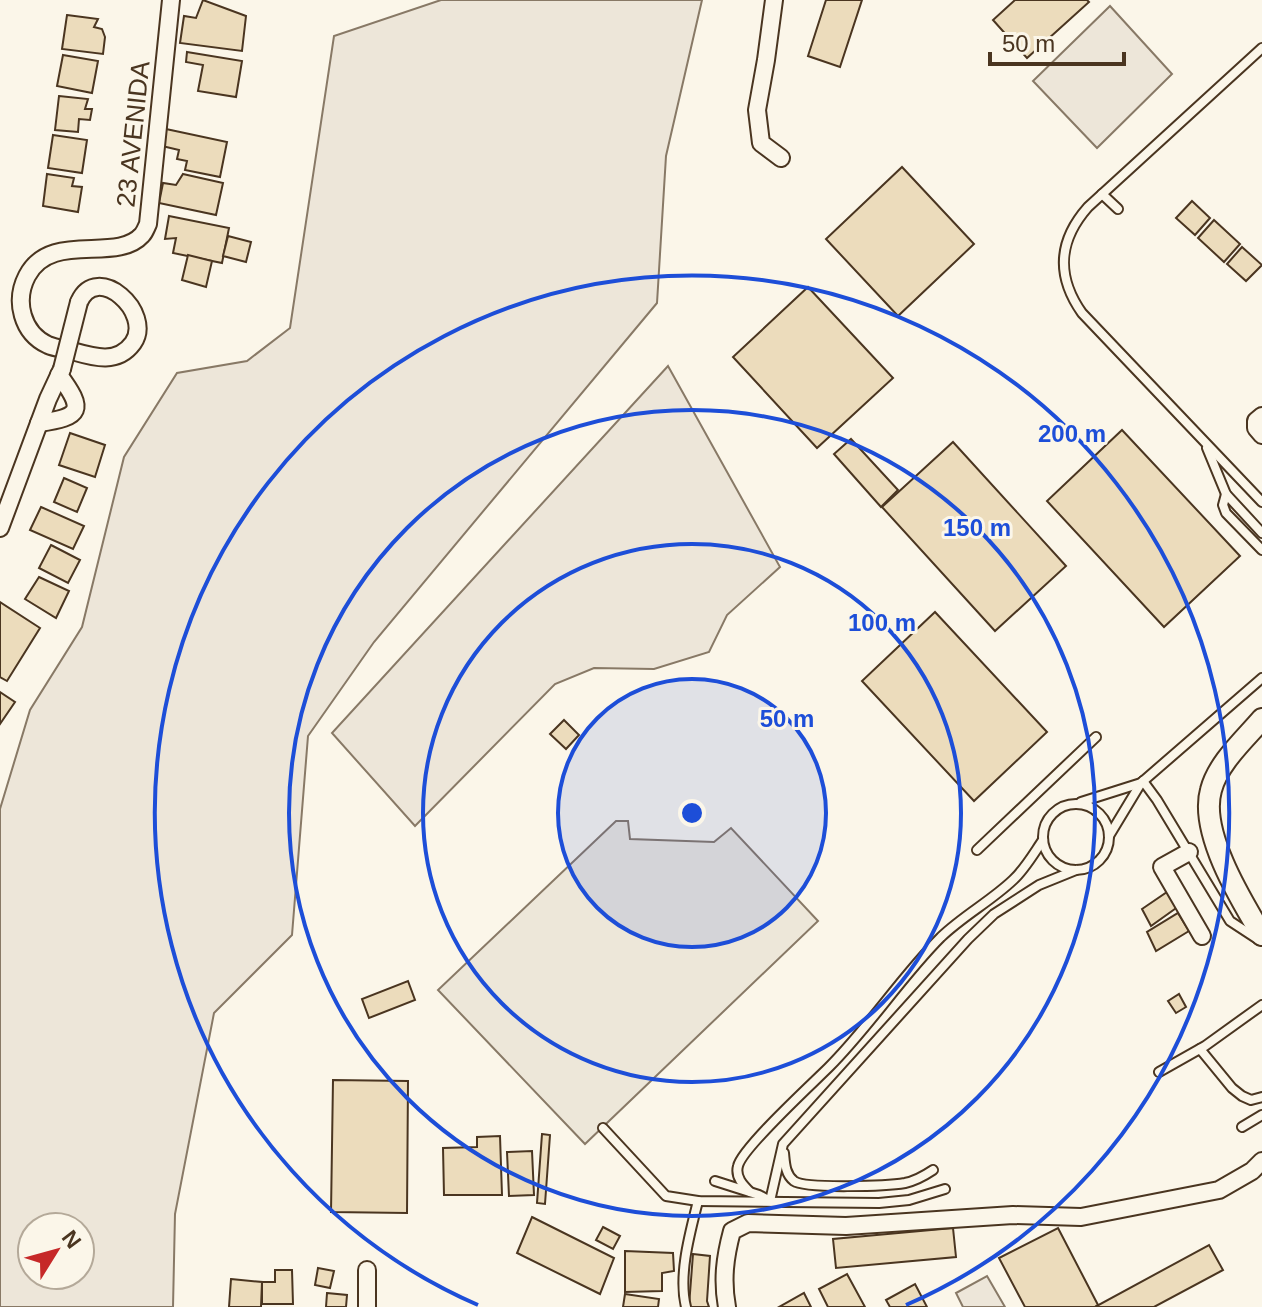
<svg xmlns="http://www.w3.org/2000/svg" width="1262" height="1307" viewBox="0 0 1262 1307" font-family="Arial,sans-serif">
  <style>
    .green { fill: #ede6d9; stroke: #887966; stroke-width: 2; fill-rule: evenodd }
    .parking { fill: #ede7d9; stroke: #887966; stroke-width: 2 }
    .building { fill: #ecdcbc; stroke: #4a3520; stroke-width: 2 }
    .lines { fill: none; stroke-linecap: round; stroke-linejoin: round }
    .service-casing { stroke: #4a3520; stroke-width: 12 }
    .minor-casing { stroke: #4a3520; stroke-width: 20 }
    .tertiary-casing { stroke: #4a3520; stroke-width: 24 }
    .service { stroke: #fbf6e9; stroke-width: 8 }
    .minor { stroke: #fbf6e9; stroke-width: 16 }
    .tertiary { stroke: #fbf6e9; stroke-width: 20 }
    .minor-bridge-casing { stroke: #4a3520; stroke-width: 20; stroke-linecap: butt }
    .minor-bridge { stroke: #fbf6e9; stroke-width: 16 }
    .ring { fill: none; stroke: #1d4ed8; stroke-width: 4 }
    .labels { text-anchor: middle; stroke-width: 6; stroke-linejoin: round; paint-order: stroke }
    .street-label { font-size: 26px; fill: #4a3520; stroke: #fbf6e9 }
    .centre { fill: #1d4ed8; stroke: #fbf6e9; stroke-width: 4 }
    .ring-label { font-size: 24px; text-anchor: middle; font-weight: bold; fill: #1d4ed8; stroke: #fbf6e9; stroke-width: 6; stroke-linejoin: round; paint-order: stroke }
  </style>
  <rect width="100%" height="100%" fill="#fbf6e9"/>
  <g class="green">
    <path d="M441 0H702L666 156 657 303 374 642 308 736 292 935 214 1013 175 1214 173 1307H0V809L30 710 82 627 124 457 177 373 247 361 290 328 334 36ZM32 1227H80V1275H32Z"/>
    <path d="M1110 6 1172 74 1097 148 1033 81Z"/>
    <path d="M668 366 780 567 727 615 709 652 654 669 594 668 555 684 415 826 332 733Z"/>
    <path d="M987 1276 1005 1307H963L956 1293Z"/>
  </g>
  <path class="parking" d="M616 821H628L630 839 714 842 731 828 818 921 585 1144 438 990Z"/>
  <g class="building">
    <path d="M203 0 246 16 242 51 180 43 184 16 196 18Z"/>
    <path d="M826 0H862L840 67 808 56Z"/>
    <path d="M1015 0H1087L1089 2 1027 58 993 20Z"/>
    <path d="M67 15 98 19 94 27 102 29 105 37 103 54 62 49Z"/>
    <path d="M187 52 242 61 236 97 198 91 203 65 186 62Z"/>
    <path d="M63 55 98 61 92 93 57 86Z"/>
    <path d="M59 96 88 99 85 109H92L90 120 79 119 78 132 55 130Z"/>
    <path d="M166 129 227 142 220 177 185 170 187 161 177 159 179 150 162 146Z"/>
    <path d="M53 135 87 140 82 173 48 168Z"/>
    <path d="M902 167 974 244 898 316 826 239Z"/>
    <path d="M47 174 74 178 72 186 82 187 78 212 43 206Z"/>
    <path d="M183 174 223 183 216 215 159 203 163 183 176 185Z"/>
    <path d="M1192 201 1210 218 1195 235 1176 218Z"/>
    <path d="M169 216 229 228 222 263 173 253 176 238 165 239Z"/>
    <path d="M1214 220 1240 244 1224 262 1198 238Z"/>
    <path d="M228 236 251 242 246 262 223 256Z"/>
    <path d="M1242 247 1262 265 1246 281 1227 264Z"/>
    <path d="M188 255 212 261 206 287 182 280Z"/>
    <path d="M808 287 893 378 817 448 733 357Z"/>
    <path d="M1122 430 1240 556 1164 627 1047 501Z"/>
    <path d="M70 433 105 445 95 477 59 465Z"/>
    <path d="M851 439 898 490 881 507 834 454Z"/>
    <path d="M953 442 1066 566 995 631 882 507Z"/>
    <path d="M64 478 87 488 77 512 54 502Z"/>
    <path d="M41 507 84 526 73 549 30 530Z"/>
    <path d="M51 545 80 560 68 583 39 568Z"/>
    <path d="M39 577 69 591 56 618 25 599Z"/>
    <path d="M0 602 40 628 7 681 0 677Z"/>
    <path d="M935 612 1047 732 974 801 862 681Z"/>
    <path d="M0 692 15 702 0 724Z"/>
    <path d="M564 720 579 735 566 749 550 734Z"/>
    <path d="M1170 890 1179 906 1151 926 1142 909Z"/>
    <path d="M1178 913 1189 931 1156 951 1147 932Z"/>
    <path d="M408 981 415 1000 369 1018 362 999Z"/>
    <path d="M1179 994 1186 1007 1176 1013 1168 1001Z"/>
    <path d="M333 1080 408 1081 407 1213 331 1212Z"/>
    <path d="M542 1134 550 1135 545 1204 537 1203Z"/>
    <path d="M500 1136 502 1195H444L443 1148 477 1147V1137Z"/>
    <path d="M532 1151 534 1195 509 1196 507 1152Z"/>
    <path d="M532 1217 614 1258 600 1294 517 1253Z"/>
    <path d="M603 1227 620 1236 613 1249 596 1240Z"/>
    <path d="M953 1228 956 1257 836 1268 833 1239Z"/>
    <path d="M1058 1228 1098 1305 1095 1307H1025L999 1258Z"/>
    <path d="M1209 1245 1223 1270 1154 1307H1095Z"/>
    <path d="M625 1251 673 1253 674 1271 662 1273V1291L625 1292Z"/>
    <path d="M693 1254 710 1256 707 1301 709 1307H689V1306Z"/>
    <path d="M318 1268 334 1271 330 1288 315 1285Z"/>
    <path d="M275 1270H292L293 1304H262V1282H275Z"/>
    <path d="M847 1274 865 1307H828L819 1289Z"/>
    <path d="M231 1279 262 1282 261 1307H229Z"/>
    <path d="M915 1284 927 1307H890L886 1300Z"/>
    <path d="M327 1293 347 1295 346 1307H326Z"/>
    <path d="M804 1293 811 1307H779Z"/>
    <path d="M625 1294 659 1299 658 1307H623Z"/>
  </g>
  <g class="lines">
    <defs>
      <g id="service">
        <path d="M1262 48 1088 207C1058 241 1056 276 1082 313L1262 502"/>
        <path d="M1102 194 1118 209"/>
        <path d="M1207 448 1226 494 1262 533"/>
        <path d="M1226 494 1223 505 1226 513 1262 550"/>
        <path d="M1143 781 1157 800 1230 921 1259 940"/>
        <path d="M1081 802 1141 783"/>
        <circle cx="1076" cy="837" r="33"/>
        <path d="M1109 836 1141 783 1262 678"/>
        <path d="M977 850 1096 737"/>
        <path d="M1200 1049 1232 1088 1242 1096 1251 1100 1262 1097"/>
        <path d="M1159 1072 1205 1046 1262 1005"/>
        <path d="M1242 1127 1262 1115"/>
        <path d="M603 1128 666 1196 698 1201 879 1203 909 1200 945 1189"/>
        <path d="M784 1153C785 1163 785 1174 794 1181 805 1189 888 1186 905 1183 915 1181 924 1176 933 1170"/>
        <path d="M715 1181 759 1195 770 1201"/>
        <path d="M750 1192C743 1185 735 1177 738 1166 742 1148 812 1084 829 1067 870 1026 901 977 941 937 964 915 991 901 1013 880 1025 869 1034 853 1043 840"/>
        <path d="M770 1201 783 1144 968 939 994 914 1039 885 1076 870"/>
        <path d="M686 1307C678 1275 690 1233 698 1201"/>
      </g>
      <g id="minor">
        <path d="M774 0 766 60 757 110 761 143 781 158"/>
        <path d="M79 302C97 261 154 313 133 343 117 365 93 357 72 351 64 349 55 348 48 345 22 333 14 301 27 276 51 230 116 264 142 235 145 232 146 228 148 224L171 0"/>
        <path d="M1262 416 1256 421V428L1262 435"/>
        <path d="M39 423C82 417 85 410 59 375"/>
        <path d="M0 528 48 399 62 369"/>
        <path d="M1189 852 1162 867 1202 936"/>
        <path d="M367 1270V1307"/>
        <path d="M727 1307C722 1280 725 1257 732 1231L748 1223 846 1226 1013 1215 1081 1217 1219 1190 1252 1171 1262 1161"/>
      </g>
      <path id="tertiary" d="M1262 719C1244 740 1218 763 1211 790 1199 832 1241 900 1262 935"/>
    </defs>
    <use href="#service" class="service-casing"/>
    <use href="#minor" class="minor-casing"/>
    <use href="#tertiary" class="tertiary-casing"/>
    <use href="#service" class="service"/>
    <use href="#minor" class="minor"/>
    <use href="#tertiary" class="tertiary"/>
    <defs>
      <path id="minor-bridge" d="M62 369 79 302"/>
    </defs>
    <use href="#minor-bridge" class="minor-bridge-casing"/>
    <use href="#minor-bridge" class="minor-bridge"/>
  </g>
  <circle cx="692" cy="813" r="134" fill="#1d4ed8" fill-opacity=".12"/>
  <g class="ring">
    <circle cx="692" cy="813" r="134"/>
    <circle cx="692" cy="813" r="269"/>
    <circle cx="692" cy="813" r="403"/>
    <path d="M478 1305A537 537 0 1 1 906 1305"/>
  </g>
  <g class="labels">
    <g class="street-label">
      <text transform="translate(133 134) rotate(-84)" y="9">23 AVENIDA</text>
    </g>
  </g>
  <circle cx="692" cy="813" r="12" class="centre"/>
  <g class="ring-label">
    <text x="1072" y="442">200 m</text>
    <text x="977" y="536">150 m</text>
    <text x="882" y="631">100 m</text>
    <text x="787" y="727">50 m</text>
  </g>
  <g transform="translate(56 1251) rotate(53)"><circle r="38" fill="#fbf6e9" stroke="#b4a999" stroke-width="2"/>
  <path d="M0-6L14 30L0 20L-14 30Z" fill="#c62828"/>
  <text y="-12" font-size="22" font-weight="bold" text-anchor="middle" fill="#4a3520">N</text>
  </g>
  <path d="M990 52v12h134v-12" fill="none" stroke="#4a3520" stroke-width="4"/>
  <text x="1002" y="52" font-size="24" fill="#4a3520" stroke="#fbf6e9" stroke-width="6" paint-order="stroke">50 m</text>
</svg>
